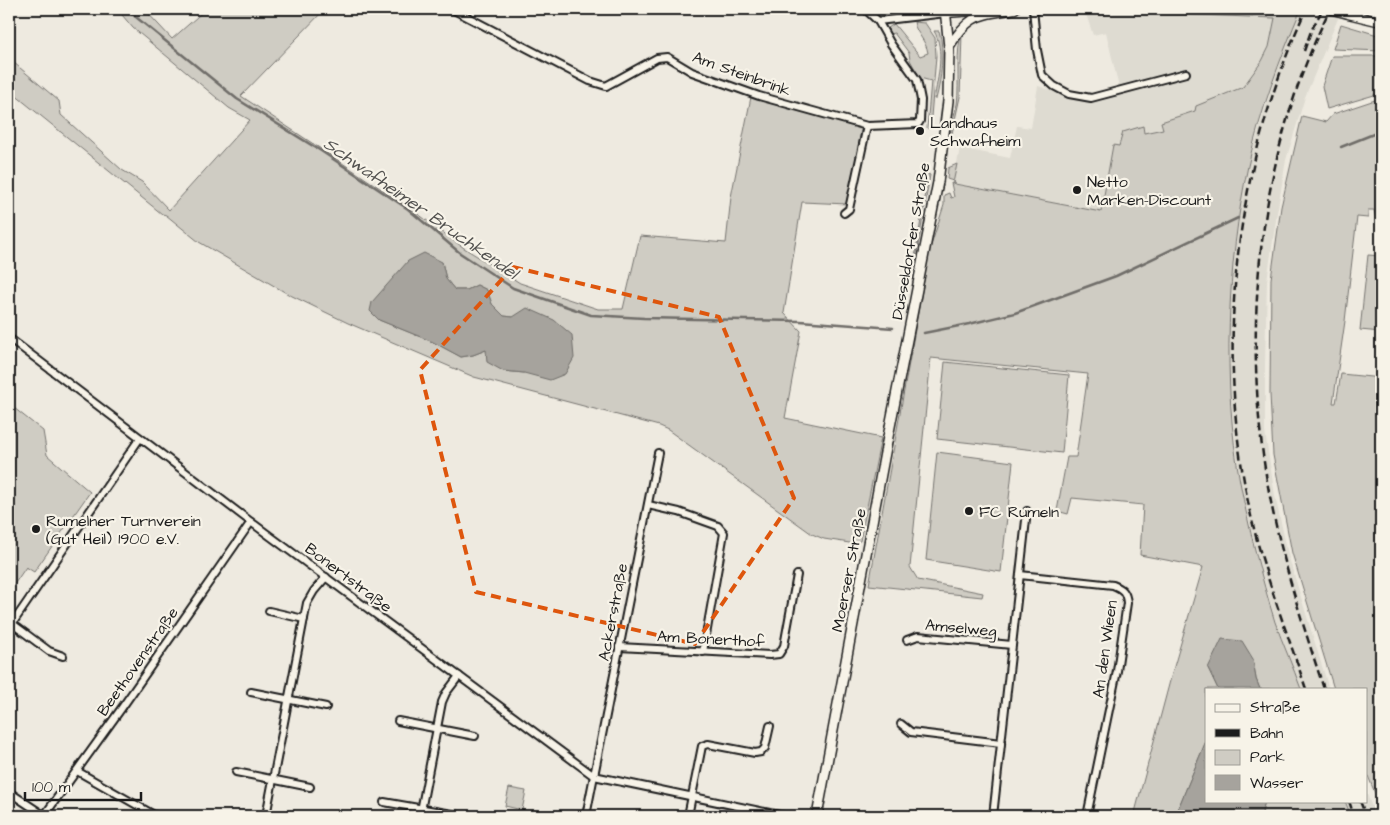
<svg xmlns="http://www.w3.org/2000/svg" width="1390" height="825" viewBox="0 0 1390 825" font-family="'Architects Daughter',sans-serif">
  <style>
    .built { fill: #dedbd1 }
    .green { fill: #cfccc3; stroke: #767470; fill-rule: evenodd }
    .water { fill: #a6a39d; stroke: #6f6d69 }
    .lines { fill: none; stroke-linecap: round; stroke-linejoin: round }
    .stream { stroke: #6f6d69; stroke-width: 2.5 }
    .minor-casing { stroke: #1c1c1c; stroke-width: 10 }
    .tertiary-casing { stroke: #1c1c1c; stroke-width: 11 }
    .secondary-casing { stroke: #1c1c1c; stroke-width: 12 }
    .minor { stroke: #f7f3e8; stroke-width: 6 }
    .tertiary { stroke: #f7f3e8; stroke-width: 8 }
    .secondary { stroke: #f7f3e8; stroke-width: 9 }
    .rail { stroke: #1c1c1c; stroke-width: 2.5; stroke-dasharray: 8 4; stroke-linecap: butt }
    .tertiary-bridge-casing { stroke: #1c1c1c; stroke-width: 11; stroke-linecap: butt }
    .tertiary-bridge { stroke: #f7f3e8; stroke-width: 8 }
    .marked { fill: none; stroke: #de560d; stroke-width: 4; stroke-dasharray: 10 6; stroke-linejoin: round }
    .poi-dot { fill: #1c1c1c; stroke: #f7f3e8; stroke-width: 2 }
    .labels { text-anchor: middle; stroke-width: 4.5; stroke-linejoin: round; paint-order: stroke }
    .street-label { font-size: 16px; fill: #1c1c1c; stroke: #f7f3e8 }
    .poi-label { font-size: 16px; fill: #1c1c1c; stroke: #f7f3e8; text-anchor: start }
    .water-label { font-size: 18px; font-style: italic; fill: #535250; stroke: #f7f3e8 }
  </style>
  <rect width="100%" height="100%" fill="#eeeae0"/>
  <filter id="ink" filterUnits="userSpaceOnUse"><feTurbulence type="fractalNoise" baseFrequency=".02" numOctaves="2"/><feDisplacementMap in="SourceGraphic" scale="10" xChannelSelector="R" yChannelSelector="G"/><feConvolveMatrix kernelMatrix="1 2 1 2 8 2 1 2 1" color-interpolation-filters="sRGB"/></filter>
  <g filter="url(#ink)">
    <g class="built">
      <path d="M1097 9V14H1110L1138 9 1140 11 1146 13 1276 18 1269 47 1262 61 1243 87 1197 106 1196 111 1161 122 1163 129 1144 133 1143 127 1119 146 1113 145 1101 212 953 183 960 148 1010 158 1017 126 1031 128 1038 86 1077 99 1119 88 1106 32 1093 35 1085 11Z"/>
      <path d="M1301 9H1342L1305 97 1286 160 1277 213 1267 281 1265 366V432L1275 496 1289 558 1329 689H1301L1276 623 1256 550 1240 481 1233 420 1230 382V322L1233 270 1240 208 1248 165 1272 87 1285 48Z"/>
      <path d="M1366 791 1375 816H1351L1345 801H1366Z"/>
    </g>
    <g class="green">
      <path d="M117 9H144L172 39 206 9H325L241 96 410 208 464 248 520 283 598 309H623L640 236 726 243 731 197 751 97 861 128 863 130H861L848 204 802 202 784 313 801 331 785 418 881 438 860 541 856 544 824 539 812 534 668 430 659 426 474 377 348 323 288 294 199 242 166 215 162 214 9 90V61L13 62 59 101 61 115 122 170 142 182 169 210 250 120 229 108 133 28ZM442 262 446 279 455 290H467L477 285 487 290 492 304 504 316 513 317 524 373 503 371 486 350 473 355 461 357 433 342 379 320Z"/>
      <path d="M1138 9H1301C1280 59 1260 112 1248 166 1227 262 1222 385 1240 482 1249 529 1261 576 1275 622 1283 644 1293 667 1301 689H1260L1256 679 1253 659 1208 668 1218 689H1206V741L1175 816H1134L1171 677 1203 567 1140 555 1143 505 1072 498 1068 514 1057 511 1067 457H1076L1088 374 931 358 910 567 918 580 983 593 982 597 869 585 929 252 944 205V195L949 193 951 198 954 197 951 183 953 184V181L947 179 948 168 957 164 953 183 955 184 1101 212 1113 145 1119 146 1123 132 1143 126 1144 133 1163 129 1161 122 1195 111 1196 106 1243 87 1262 61 1269 47 1275 18 1146 13 1140 11Z"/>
      <path d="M914 22 925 23 935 38 936 56 930 129 927 128 931 81 920 78 910 60 909 53 894 33 889 34 888 28 894 24 920 56 928 53C926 40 916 34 914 22Z"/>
      <path d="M1341 24 1381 36V51L1333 49Z"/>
      <path d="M934 31H939C945 49 941 82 936 99H934C938 78 945 49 934 31Z"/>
      <path d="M962 33 960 97 951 138C949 128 955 114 957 104 960 83 955 50 962 33Z"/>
      <path d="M1332 56H1381V93L1327 109 1322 86Z"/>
      <path d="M1381 98V228L1379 218 1376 219 1374 210H1368V218L1357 217 1345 321 1333 403H1336L1341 374 1381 378V808L1366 771V689H1334L1292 553 1273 455 1270 394 1271 279 1281 207 1302 116 1326 122 1333 114Z"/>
      <path d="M928 174 930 175 915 265V258Z"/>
      <path d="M1368 255 1381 256V332L1360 330Z"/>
      <path d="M945 362 1069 375 1062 453 937 439Z"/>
      <path d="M9 404 43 431 47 455 90 492 34 572 26 567 9 592Z"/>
      <path d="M937 452 1013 462 1001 572 926 560Z"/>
      <path d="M509 788 526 791 522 810 505 806Z"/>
      <path d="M1265 801H1345L1351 816H1267L1262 812Z"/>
    </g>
    <g class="water">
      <path d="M424 253 442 262 446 279 455 290H467L477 285 487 290 492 304 504 316 513 317 527 308 554 320 572 335 574 358 565 374 550 380 524 373 503 371 487 362 486 350 473 355 461 357 433 342 379 320 370 311 372 302 408 261Z"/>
      <path d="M1222 639 1242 641 1253 659 1256 679 1260 689H1218L1208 668Z"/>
      <path d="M1206 741V801H1265L1262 812 1267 816H1175Z"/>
    </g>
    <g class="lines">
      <g class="stream">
        <path d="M126 9 237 99 321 151 408 209 460 253 513 288 591 315 644 318 800 321 893 328"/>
        <path d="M1341 147 1381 131"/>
        <path d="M924 333 969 324 1015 313 1116 276 1238 218"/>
      </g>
      <defs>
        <g id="minor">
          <path d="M452 9 590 81 606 86 657 58 667 57 692 72 759 96 867 126 918 124 920 121 921 100 917 80 891 44 878 21 865 9"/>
          <path d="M1033 9 1037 50 1042 75 1054 86 1069 94 1091 98 1186 73"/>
          <path d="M878 21 946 13"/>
          <path d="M844 213 849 209 867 126"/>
          <path d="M9 338 251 522 594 776 784 816"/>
          <path d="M648 505 679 512 718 526 724 533 703 652"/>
          <path d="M1020 575 1113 585C1123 589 1126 592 1127 603L1117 671 1087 816"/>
          <path d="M269 611 304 619"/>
          <path d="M10 622 49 651 63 656"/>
          <path d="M12 624 140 438"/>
          <path d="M907 640 918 636 1012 645"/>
          <path d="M619 647 770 655 779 654 784 646 797 575"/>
          <path d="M251 692 326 707"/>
          <path d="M398 721 475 736"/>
          <path d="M901 724 911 732 1001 743"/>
          <path d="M77 771 156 816"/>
          <path d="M236 772 310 787"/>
          <path d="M9 792 45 816"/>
          <path d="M384 802 458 815"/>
          <path d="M44 816 121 709 251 522"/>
          <path d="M266 816 307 603 314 591 326 577"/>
          <path d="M420 816 442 702 446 693 459 676"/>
          <path d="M586 816 658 453"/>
          <path d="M688 816 702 746 708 744 755 753 761 752 765 748 770 726"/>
          <path d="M993 816 1027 511"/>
        </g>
        <g id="tertiary">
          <path d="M946 13 986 10"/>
          <path d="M1348 14 1381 22"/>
          <path d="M949 47C970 13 978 16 1015 9"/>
        </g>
        <path id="secondary" d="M817 816 887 442 938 182 948 101 949 47 945 9"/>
      </defs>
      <use href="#minor" class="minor-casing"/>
      <use href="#tertiary" class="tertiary-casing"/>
      <use href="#secondary" class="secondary-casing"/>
      <use href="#minor" class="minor"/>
      <use href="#tertiary" class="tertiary"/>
      <use href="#secondary" class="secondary"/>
      <g class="rail">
        <path d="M1304 51 1311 31 1321 12"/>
        <path d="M1306 689C1287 632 1264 574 1251 516 1213 346 1235 166 1306 9"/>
        <path d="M1324 689C1298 610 1272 529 1262 447 1244 299 1264 143 1330 9"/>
        <path d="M1349 801 1354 816"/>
        <path d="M1360 801 1366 816"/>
      </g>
      <defs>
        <path id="tertiary-bridge" d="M1329 9 1348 14"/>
      </defs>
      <use href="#tertiary-bridge" class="tertiary-bridge-casing"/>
      <use href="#tertiary-bridge" class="tertiary-bridge"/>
    </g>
  </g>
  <path class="marked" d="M513 267 719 317 794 498 695 644 476 592 420 370Z"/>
  <g class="poi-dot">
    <circle cx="920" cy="131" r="5"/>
    <circle cx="1077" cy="190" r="5"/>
    <circle cx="969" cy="511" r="5"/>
    <circle cx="36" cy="529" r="5"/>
  </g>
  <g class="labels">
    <g class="street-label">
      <text transform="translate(742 73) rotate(20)" y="6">Am Steinbrink</text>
      <text transform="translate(910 241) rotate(-80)" y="6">Düsseldorfer Straße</text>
      <text transform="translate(848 570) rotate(-79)" y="6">Moerser Straße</text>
      <text transform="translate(349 577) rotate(37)" y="6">Bonertstraße</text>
      <text transform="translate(612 612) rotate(-79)" y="6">Ackerstraße</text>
      <text transform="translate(961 627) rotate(5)" y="6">Amselweg</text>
      <text transform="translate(711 638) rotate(3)" y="6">Am Bonerthof</text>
      <text transform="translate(1104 649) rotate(-82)" y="6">An den Wieen</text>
      <text transform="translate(137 661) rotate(-55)" y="6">Beethovenstraße</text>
    </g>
    <g class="poi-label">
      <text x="930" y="128">Landhaus<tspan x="930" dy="18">Schwafheim</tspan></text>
      <text x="1087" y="187">Netto<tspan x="1087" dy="18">Marken-Discount</tspan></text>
      <text x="979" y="517">FC Rumeln</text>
      <text x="46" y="526">Rumelner Turnverein<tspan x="46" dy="18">(Gut Heil) 1900 e.V.</tspan></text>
    </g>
    <g class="water-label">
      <text transform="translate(421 208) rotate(35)" y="6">Schwafheimer Bruchkendel</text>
    </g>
  </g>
  <rect width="1390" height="825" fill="none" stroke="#f7f3e8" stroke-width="30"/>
  <rect x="15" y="15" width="1360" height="795" fill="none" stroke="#1c1c1c" stroke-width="2" filter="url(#ink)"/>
  <rect x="1205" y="688" width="162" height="115" fill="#f7f3e8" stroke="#9f9d96"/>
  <rect x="1215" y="704" width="25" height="8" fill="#f7f3e8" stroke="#9f9d96"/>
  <text x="1250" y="712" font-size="15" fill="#1c1c1c">Straße</text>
  <rect x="1215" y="729" width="25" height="8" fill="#1c1c1c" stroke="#9f9d96"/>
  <text x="1250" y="738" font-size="15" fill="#1c1c1c">Bahn</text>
  <rect x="1215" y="750" width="25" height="15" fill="#cfccc3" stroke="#9f9d96"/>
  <text x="1250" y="762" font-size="15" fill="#1c1c1c">Park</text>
  <rect x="1215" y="775" width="25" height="15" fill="#a6a39d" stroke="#9f9d96"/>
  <text x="1250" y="788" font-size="15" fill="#1c1c1c">Wasser</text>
  <path d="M25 792v8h116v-8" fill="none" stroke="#1c1c1c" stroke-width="2.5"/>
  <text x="32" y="792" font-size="15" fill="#1c1c1c" stroke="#f7f3e8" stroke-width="4" paint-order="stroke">100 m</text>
</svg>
